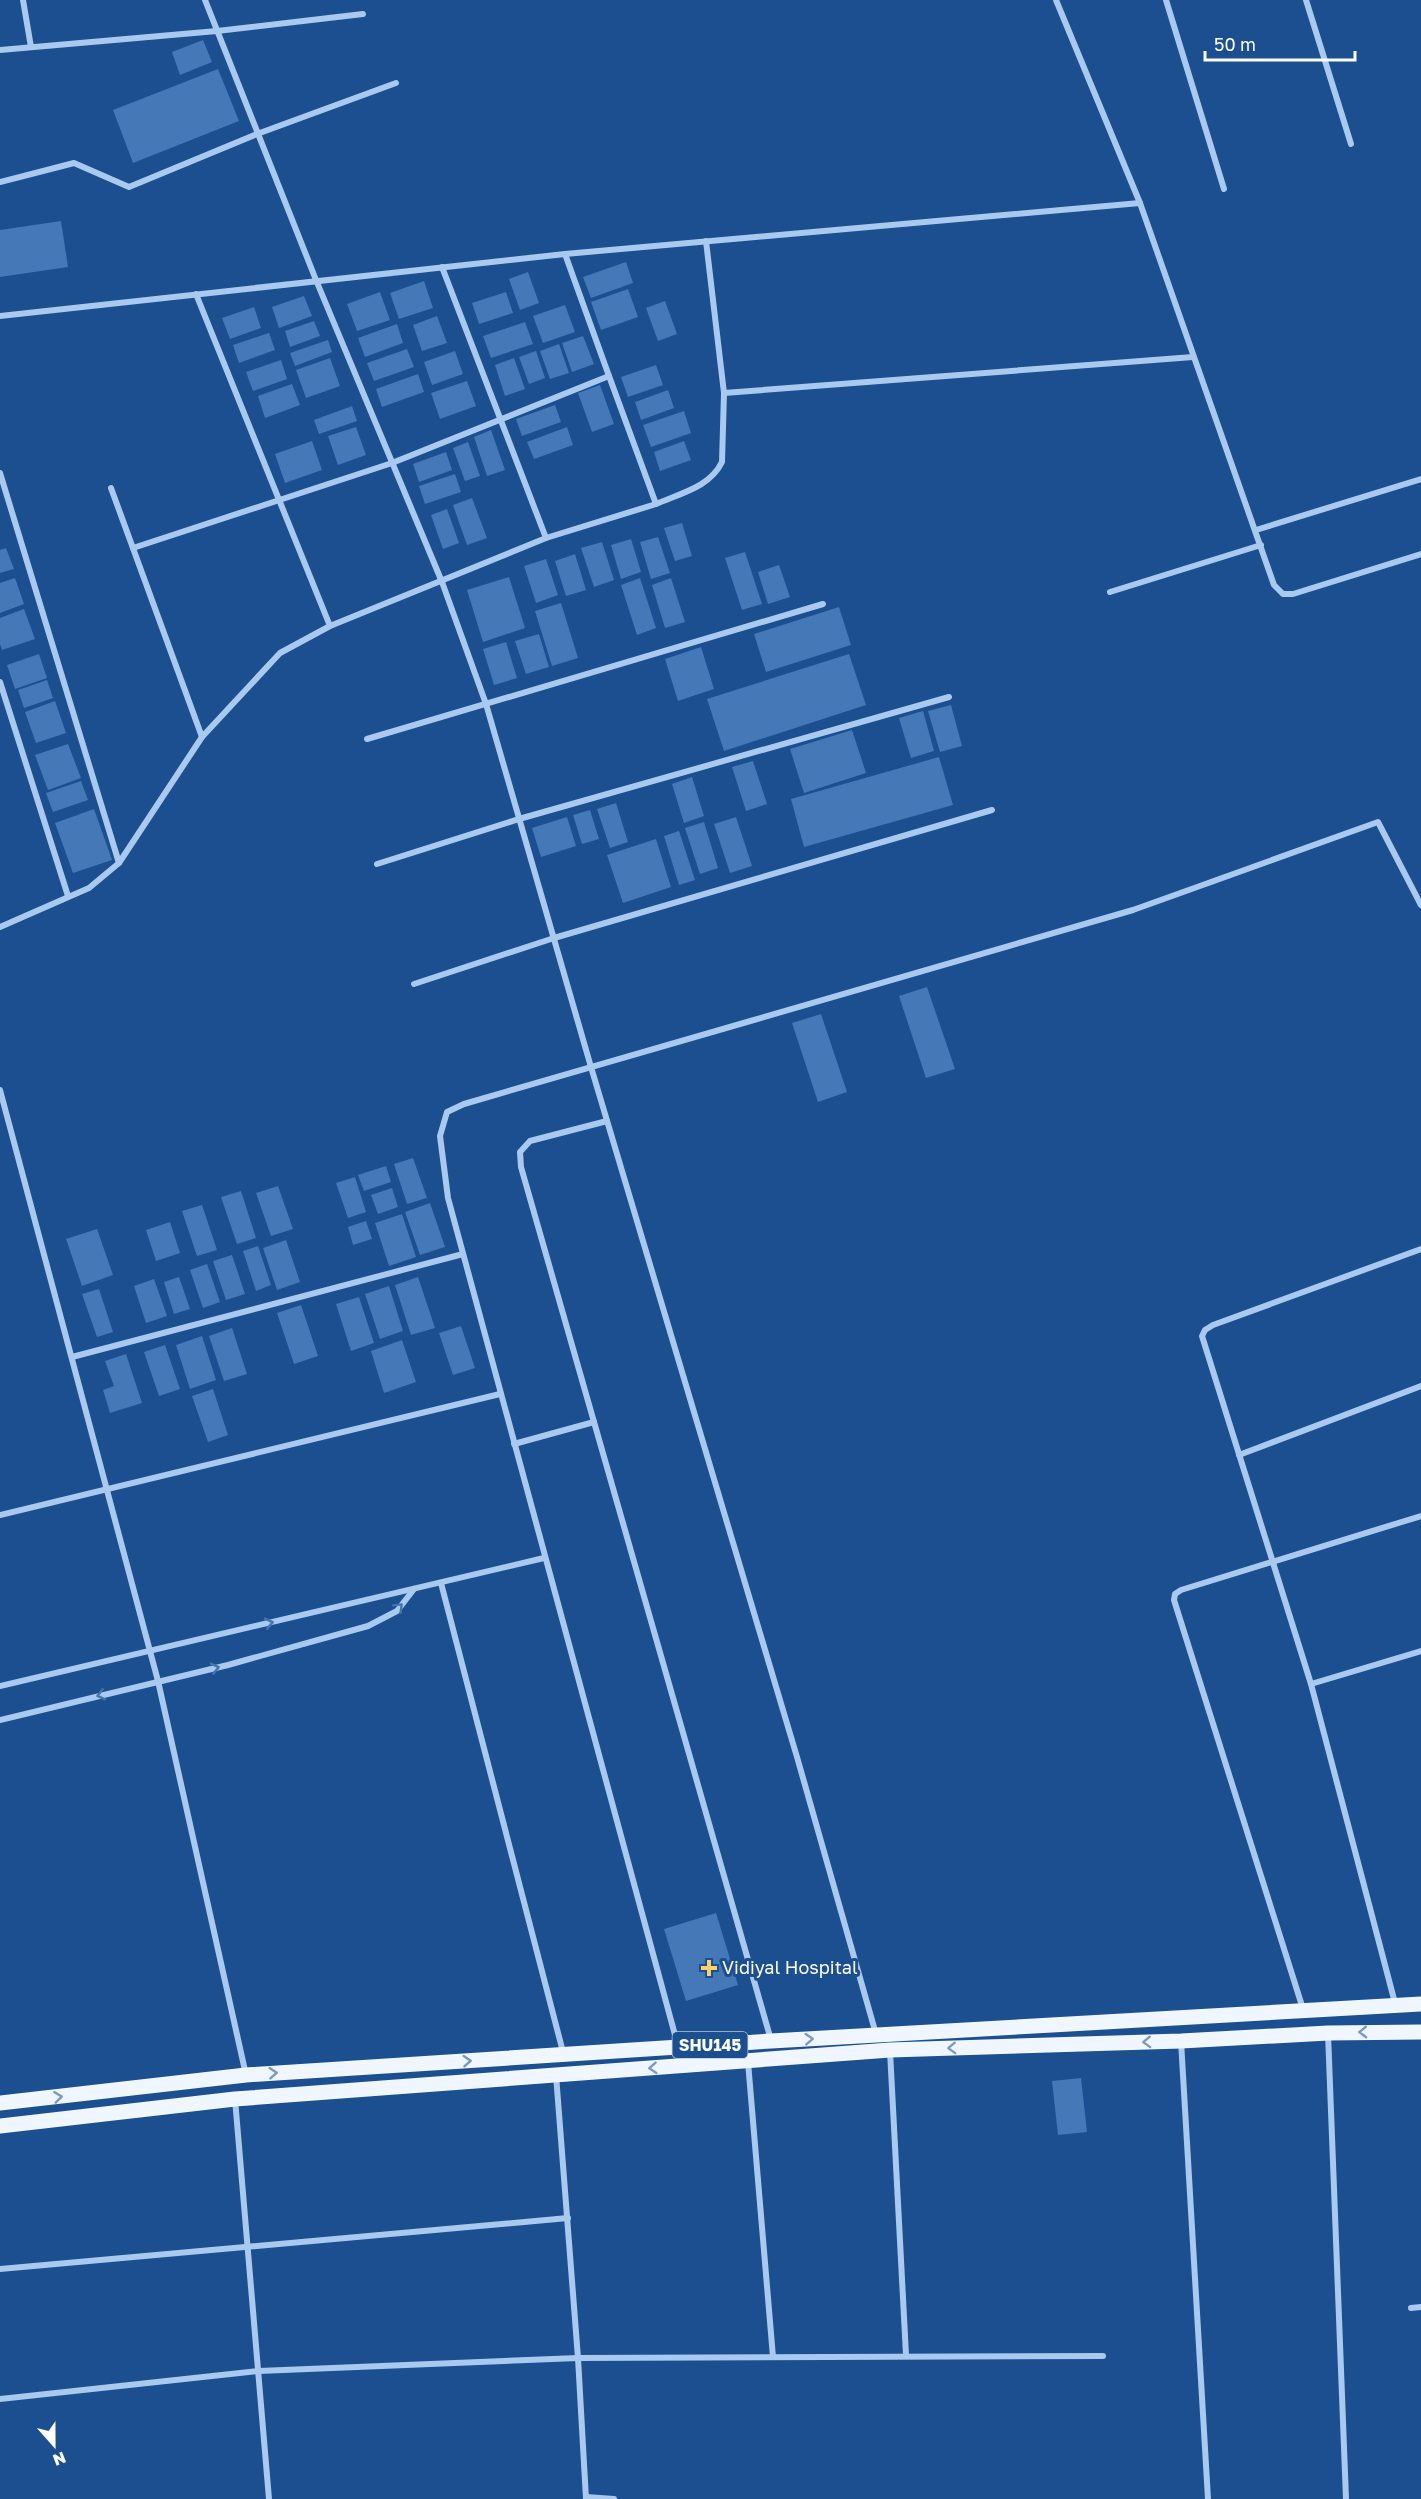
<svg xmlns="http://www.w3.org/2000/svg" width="1421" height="2499" viewBox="0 0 1421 2499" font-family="'Golos Text',sans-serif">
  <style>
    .building { fill: #4478b7 }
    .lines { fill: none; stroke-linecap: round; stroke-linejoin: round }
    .street { stroke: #a9c9ee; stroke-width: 6 }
    .primary { stroke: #f0f6ff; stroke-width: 15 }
    .oneway { stroke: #4674ac }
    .oneway2 { stroke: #7b9ac1 }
    .poi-dot { fill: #ffd166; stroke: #1b4f8f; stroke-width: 2 }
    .labels { text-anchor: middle; stroke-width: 6; stroke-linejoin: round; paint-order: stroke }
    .shield { fill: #1b4f8f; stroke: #bbcadd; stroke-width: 1.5 }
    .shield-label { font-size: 16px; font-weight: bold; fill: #fff }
    .poi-label { font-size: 18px; fill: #fff; stroke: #1b4f8f; text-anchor: start }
  </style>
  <rect width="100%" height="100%" fill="#1b4f8f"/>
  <g class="building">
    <path d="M203 40 212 62 180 75 172 52Z"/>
    <path d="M218 69 239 121 133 163 113 110Z"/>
    <path d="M61 221 68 267 0 277V230Z"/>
    <path d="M626 262 633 283 591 298 583 277Z"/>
    <path d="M528 272 539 303 520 310 509 279Z"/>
    <path d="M424 281 433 308 399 319 390 293Z"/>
    <path d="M628 289 638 317 601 330 591 302Z"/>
    <path d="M380 292 390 320 357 331 347 304Z"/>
    <path d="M506 292 513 313 479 324 472 303Z"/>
    <path d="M304 296 312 316 279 328 272 307Z"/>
    <path d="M665 301 677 334 658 341 646 308Z"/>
    <path d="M565 305 575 332 543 343 533 316Z"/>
    <path d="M254 307 261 328 230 339 222 318Z"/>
    <path d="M437 316 447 343 422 351 413 325Z"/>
    <path d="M314 321 320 336 290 347 285 331Z"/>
    <path d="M525 322 533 344 491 358 483 336Z"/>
    <path d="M397 324 403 343 365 357 358 338Z"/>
    <path d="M269 333 275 350 239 363 233 345Z"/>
    <path d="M583 336 594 364 572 372 562 343Z"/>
    <path d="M328 340 332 352 295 366 290 353Z"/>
    <path d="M559 344 569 373 550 379 540 351Z"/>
    <path d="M407 349 414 367 374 381 367 363Z"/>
    <path d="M455 351 463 374 432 385 424 362Z"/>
    <path d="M536 351 545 378 529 384 519 357Z"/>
    <path d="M330 358 340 386 306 398 296 370Z"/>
    <path d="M514 358 525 389 505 396 495 365Z"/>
    <path d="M281 360 287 379 253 391 246 372Z"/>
    <path d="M656 365 663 385 628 397 621 377Z"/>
    <path d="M418 374 424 392 382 407 376 389Z"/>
    <path d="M467 381 476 406 440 419 431 393Z"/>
    <path d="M292 384 300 405 265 418 258 396Z"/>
    <path d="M600 385 614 424 592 432 578 393Z"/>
    <path d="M668 390 674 408 641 420 635 402Z"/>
    <path d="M555 405 561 422 522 436 516 419Z"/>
    <path d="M352 406 357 421 319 434 314 420Z"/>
    <path d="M684 411 691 433 651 447 643 425Z"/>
    <path d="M356 427 366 455 338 465 328 436Z"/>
    <path d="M567 427 573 445 534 459 527 442Z"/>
    <path d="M491 430 505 470 487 476 474 437Z"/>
    <path d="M312 441 322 470 285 483 275 454Z"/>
    <path d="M684 441 691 460 660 471 654 452Z"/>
    <path d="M468 442 480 476 465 481 453 448Z"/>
    <path d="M446 452 452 470 419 482 413 464Z"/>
    <path d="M455 474 461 492 425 504 419 486Z"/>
    <path d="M472 498 487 538 467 545 453 505Z"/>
    <path d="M447 509 459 543 443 549 431 515Z"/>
    <path d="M682 523 692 556 675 561 664 528Z"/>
    <path d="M658 537 670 573 651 579 640 542Z"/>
    <path d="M631 539 641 572 621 579 611 545Z"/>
    <path d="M602 542 614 580 594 587 581 548Z"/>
    <path d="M6 548 14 569 0 573V550Z"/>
    <path d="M745 552 762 604 742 610 725 558Z"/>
    <path d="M575 554 586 590 566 596 555 561Z"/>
    <path d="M546 559 558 595 536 603 524 566Z"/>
    <path d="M779 565 790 597 768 604 758 572Z"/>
    <path d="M509 577 525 628 483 642 467 590Z"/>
    <path d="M15 578 24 604 0 613V583Z"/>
    <path d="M640 578 656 628 637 635 621 585Z"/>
    <path d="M671 578 685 622 665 628 652 585Z"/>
    <path d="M561 603 578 658 552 666 535 611Z"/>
    <path d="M839 607 851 645 766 672 754 634Z"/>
    <path d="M24 609 35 639 2 650 0 644V618Z"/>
    <path d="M539 634 549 667 526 674 515 641Z"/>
    <path d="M506 642 517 678 494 685 483 649Z"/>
    <path d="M701 647 714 689 678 701 665 659Z"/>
    <path d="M39 654 47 678 15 689 7 665Z"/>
    <path d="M849 654 866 705 724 751 707 699Z"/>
    <path d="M47 680 53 698 24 708 18 690Z"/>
    <path d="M55 701 66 733 36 743 25 712Z"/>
    <path d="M951 705 962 746 940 752 928 711Z"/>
    <path d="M923 711 934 751 911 758 899 718Z"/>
    <path d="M852 730 866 773 804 793 790 749Z"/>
    <path d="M68 744 81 778 48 790 35 755Z"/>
    <path d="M939 757 953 805 804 847 791 799Z"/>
    <path d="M753 761 767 804 746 811 732 767Z"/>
    <path d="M692 777 704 816 684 823 672 784Z"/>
    <path d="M81 781 88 800 53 812 46 793Z"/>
    <path d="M616 803 628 842 610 848 597 809Z"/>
    <path d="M94 809 112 860 73 873 55 823Z"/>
    <path d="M590 810 599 839 582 844 573 815Z"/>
    <path d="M567 817 576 846 541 857 532 828Z"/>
    <path d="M736 817 752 866 730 873 714 824Z"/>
    <path d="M704 822 718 868 700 874 685 828Z"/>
    <path d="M679 831 695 880 679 885 664 836Z"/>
    <path d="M656 839 671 887 623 903 607 855Z"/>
    <path d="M927 987 955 1069 926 1078 899 996Z"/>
    <path d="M821 1014 847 1092 818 1102 792 1023Z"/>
    <path d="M413 1158 427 1198 407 1204 394 1164Z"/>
    <path d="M386 1166 391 1182 364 1191 358 1175Z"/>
    <path d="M355 1177 366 1212 348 1218 336 1183Z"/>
    <path d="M278 1186 293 1229 271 1236 256 1193Z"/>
    <path d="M392 1188 398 1207 378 1214 371 1195Z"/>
    <path d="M241 1191 256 1238 237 1244 221 1197Z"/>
    <path d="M430 1203 445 1247 420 1255 405 1212Z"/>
    <path d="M202 1205 217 1250 197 1256 182 1211Z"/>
    <path d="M402 1214 416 1257 389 1266 375 1223Z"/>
    <path d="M366 1221 372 1239 353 1245 348 1227Z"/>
    <path d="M170 1222 180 1253 156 1261 146 1230Z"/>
    <path d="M97 1229 113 1275 82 1286 66 1239Z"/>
    <path d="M286 1240 300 1282 277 1290 263 1248Z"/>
    <path d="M258 1246 271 1285 256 1291 243 1251Z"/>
    <path d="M232 1255 245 1294 226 1300 213 1261Z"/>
    <path d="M207 1264 220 1302 203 1308 190 1270Z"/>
    <path d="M179 1277 190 1309 174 1314 164 1282Z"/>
    <path d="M418 1277 435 1328 411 1335 395 1285Z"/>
    <path d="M154 1279 167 1316 146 1323 134 1286Z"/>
    <path d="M389 1286 403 1331 380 1339 365 1294Z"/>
    <path d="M99 1289 113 1332 97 1337 82 1294Z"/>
    <path d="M359 1297 374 1343 351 1351 336 1304Z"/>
    <path d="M301 1305 318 1356 294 1364 277 1313Z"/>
    <path d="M461 1326 475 1368 453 1375 439 1333Z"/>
    <path d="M232 1328 247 1374 224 1381 209 1336Z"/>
    <path d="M202 1336 216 1380 190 1389 176 1345Z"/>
    <path d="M402 1340 416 1382 384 1393 371 1351Z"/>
    <path d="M165 1345 180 1389 159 1396 144 1352Z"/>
    <path d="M126 1354 142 1403 110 1413 103 1390 114 1386 105 1361Z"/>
    <path d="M213 1389 228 1435 208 1442 192 1396Z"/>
    <path d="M716 1913 738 1985 686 2001 664 1929Z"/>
    <path d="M1081 2078 1087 2132 1058 2135 1052 2081Z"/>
  </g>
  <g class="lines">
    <g class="street">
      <path d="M23 0 31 47"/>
      <path d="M205 0 316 280 442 582 486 704 591 1067 797 1757 876 2034"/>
      <path d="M1056 0 1140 203 1274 585 1283 594H1293L1421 554"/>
      <path d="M1166 0 1224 189"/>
      <path d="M1306 0 1351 144"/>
      <path d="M0 50 217 31 363 14"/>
      <path d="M0 182 74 163 129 187 257 134 396 83"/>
      <path d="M442 267 546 538"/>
      <path d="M196 294 330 626"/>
      <path d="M0 316 565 254 1140 203"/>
      <path d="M724 393 1193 357"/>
      <path d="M0 473 119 863"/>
      <path d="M111 488 202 737"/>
      <path d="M656 504C681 493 710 487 722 462L724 393 706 241"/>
      <path d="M1256 530 1421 479"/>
      <path d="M133 548 392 463 609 376 565 254"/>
      <path d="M1110 592 1261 545"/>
      <path d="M0 682 68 896"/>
      <path d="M367 739 823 604"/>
      <path d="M377 864 519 819 949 697"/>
      <path d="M0 927 89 888 119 863 202 737 280 653 330 626 546 538 656 504 609 376"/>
      <path d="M414 984 554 938 992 810"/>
      <path d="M0 1090 158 1681 246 2075"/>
      <path d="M607 1121 530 1141 520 1152 521 1167 771 2040"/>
      <path d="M72 1357 463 1254"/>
      <path d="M514 1444 594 1422"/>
      <path d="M1239 1455 1421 1386"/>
      <path d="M0 1515 500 1394"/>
      <path d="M441 1583 563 2052"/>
      <path d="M1311 1684 1421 1651"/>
      <path d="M0 1686 544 1558"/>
      <path d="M0 1720 228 1665 368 1626 397 1611 414 1589"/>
      <path d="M1395 2003 1311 1684 1202 1336 1205 1330 1213 1325 1421 1249"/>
      <path d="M1303 2009 1174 1600 1175 1594 1181 1590 1421 1516"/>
      <path d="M1328 2033 1346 2499"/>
      <path d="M1181 2041 1208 2499"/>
      <path d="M678 2046 448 1198 440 1136 447 1112 464 1104 1133 910 1378 822 1421 905"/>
      <path d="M890 2051 906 2355"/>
      <path d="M748 2062 773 2357"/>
      <path d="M556 2075 578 2358 586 2499"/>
      <path d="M235 2099 269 2499"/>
      <path d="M0 2269 568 2218"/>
      <path d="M1411 2308 1421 2307"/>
      <path d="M0 2399 259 2371 578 2358 1103 2356"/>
      <path d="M586 2497 614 2499"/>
    </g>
    <g class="primary">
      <path d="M0 2103 246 2075 771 2041 1421 2004"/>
      <path d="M0 2126 235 2099 890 2050 1181 2041 1328 2033 1421 2032"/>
    </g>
  </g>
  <defs><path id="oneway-chevron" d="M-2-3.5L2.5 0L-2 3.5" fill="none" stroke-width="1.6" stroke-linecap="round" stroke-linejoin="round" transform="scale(1.5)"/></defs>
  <g class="oneway">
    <use href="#oneway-chevron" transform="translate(399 1607) rotate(-45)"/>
    <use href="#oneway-chevron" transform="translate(269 1623) rotate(-13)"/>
    <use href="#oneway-chevron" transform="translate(215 1668) rotate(-13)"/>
    <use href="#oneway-chevron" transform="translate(101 1695) rotate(166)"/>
  </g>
  <g class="oneway2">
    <use href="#oneway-chevron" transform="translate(1363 2032) rotate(179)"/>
    <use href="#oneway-chevron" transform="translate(809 2039) rotate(-3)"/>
    <use href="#oneway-chevron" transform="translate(1147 2042) rotate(178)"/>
    <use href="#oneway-chevron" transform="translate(952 2048) rotate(178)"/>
    <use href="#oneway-chevron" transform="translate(467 2061) rotate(-4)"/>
    <use href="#oneway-chevron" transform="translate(653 2068) rotate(176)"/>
    <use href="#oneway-chevron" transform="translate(273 2073) rotate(-4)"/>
    <use href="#oneway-chevron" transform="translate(58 2097) rotate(-7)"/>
  </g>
  <path class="poi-dot" d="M706 1959h6v6h6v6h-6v6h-6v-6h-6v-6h6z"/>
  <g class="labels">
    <rect class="shield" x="672.5" y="2032" width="75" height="26" rx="4.5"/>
    <g class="shield-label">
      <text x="710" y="2051">SHU145</text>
    </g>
    <g class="poi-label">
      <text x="722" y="1974">Vidiyal Hospital</text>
    </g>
  </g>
  <g transform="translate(54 2445) rotate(159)" stroke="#1b4f8f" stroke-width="4.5" paint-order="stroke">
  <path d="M0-4.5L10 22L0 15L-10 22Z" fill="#ffffff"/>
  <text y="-9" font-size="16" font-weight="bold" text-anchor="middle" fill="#ffffff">N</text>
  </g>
  <path d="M1205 51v9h150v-9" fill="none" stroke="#ffffff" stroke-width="3"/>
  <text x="1214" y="51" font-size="18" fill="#ffffff" stroke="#1b4f8f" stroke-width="4.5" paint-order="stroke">50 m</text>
</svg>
